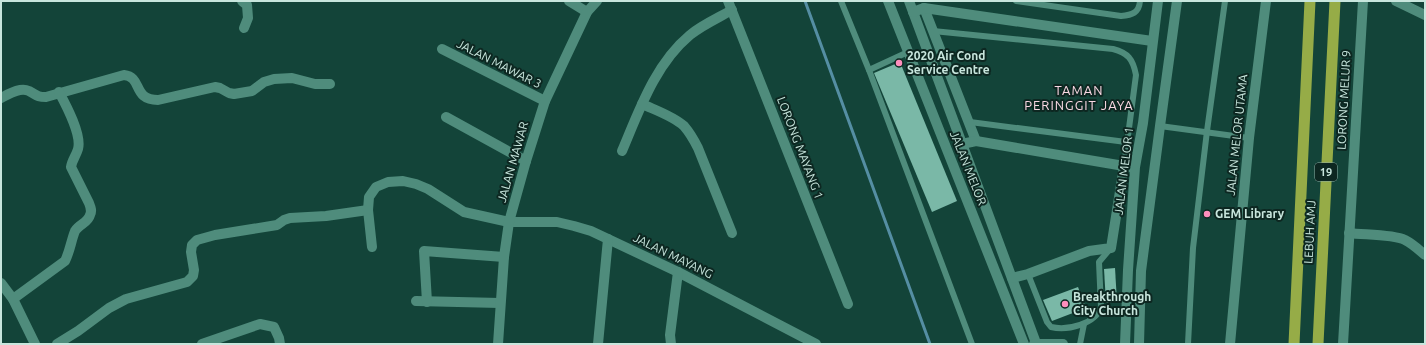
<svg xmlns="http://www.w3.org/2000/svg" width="1426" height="345" viewBox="0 0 1426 345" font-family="Ubuntu,sans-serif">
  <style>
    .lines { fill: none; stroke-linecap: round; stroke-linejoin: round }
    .stream { stroke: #558ea3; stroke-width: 3 }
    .building { fill: #7ab8a7 }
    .service { stroke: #4f8c7c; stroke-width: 6 }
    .minor { stroke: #4f8c7c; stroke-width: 10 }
    .trunk { stroke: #96ac47; stroke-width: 11 }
    .poi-dot { fill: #fe8ebc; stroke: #0d2721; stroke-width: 1.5 }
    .labels { text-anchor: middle; stroke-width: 4; stroke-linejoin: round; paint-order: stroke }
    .shield { fill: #0d2721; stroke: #90ada5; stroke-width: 1 }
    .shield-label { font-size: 11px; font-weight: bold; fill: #c8e6dd }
    .poi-label { font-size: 12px; font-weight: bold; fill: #c8e6dd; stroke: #0d2721; text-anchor: start }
    .street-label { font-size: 12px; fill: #c8e6dd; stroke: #0d2721 }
    .neighbourhood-label { font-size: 13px; letter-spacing: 1px; fill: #f9d8e3; stroke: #0d2721 }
  </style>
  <rect width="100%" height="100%" fill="#134439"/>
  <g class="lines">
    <path class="stream" d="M805 1 930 344"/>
  </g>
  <g class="building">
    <path d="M900 62 957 201 932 212 874 73Z"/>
    <path d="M1115 268 1117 302 1106 303 1104 269Z"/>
    <path d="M1078 287 1086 308 1052 321 1043 300Z"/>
  </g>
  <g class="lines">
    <g class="service">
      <path d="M841 1 869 70 972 344"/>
      <path d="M1016 1 1121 16C1132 15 1139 13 1140 1"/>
      <path d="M933 31 1113 49C1128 53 1133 59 1136 75L1124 166"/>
      <path d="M869 70 908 52"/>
      <path d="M970 122 1126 142"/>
      <path d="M1160 126 1249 138"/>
      <path d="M1028 274 1047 322 1051 327C1067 331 1096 324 1101 307L1099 262 1110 249"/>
      <path d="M1080 344 1084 324"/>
      <path d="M1188 344 1193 248 1207 131 1225 1"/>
    </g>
    <g class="minor">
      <path d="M242 1 247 5 248 18 244 28"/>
      <path d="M569 1 587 12"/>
      <path d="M728 1 848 304"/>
      <path d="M888 1 1024 344"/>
      <path d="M909 1 1036 343"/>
      <path d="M1396 1 1425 15"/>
      <path d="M924 8 976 141"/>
      <path d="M913 12 924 8 1152 41"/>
      <path d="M442 49 545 101"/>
      <path d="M1 98C9 94 20 87 29 91 37 95 36 97 46 97L124 75C143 77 132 100 158 100L215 87 220 88 229 93 234 94 252 91 264 82 274 79 292 78 315 84H330"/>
      <path d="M642 104C655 110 673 116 684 126 690 133 694 140 698 148L732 233"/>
      <path d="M446 117 526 161"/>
      <path d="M962 144 976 141 1130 167"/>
      <path d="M622 151C639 111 655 64 690 35 702 25 718 18 732 10"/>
      <path d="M1349 233C1364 235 1392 234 1405 240 1413 244 1419 250 1425 255"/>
      <path d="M372 247 368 210 369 197 376 187 388 182 403 181 416 184 428 189 464 212 509 222H557L574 226 591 231 678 272 816 344"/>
      <path d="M1012 278 1028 274 1089 251 1111 248 1124 166"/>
      <path d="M1 283 13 299 35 344"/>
      <path d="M13 299 65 261C70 251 71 241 75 231 79 224 88 223 90 215 92 211 91 208 89 203L71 167C72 160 76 156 78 149 82 135 66 105 59 92"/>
      <path d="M416 301 500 303"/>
      <path d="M427 302 424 251 504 257"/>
      <path d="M57 344 78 331 109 308 126 299 187 282 193 276 194 270 191 252 192 245 197 240 215 235 277 225 284 220 290 218 326 216 368 210"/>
      <path d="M202 344 260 324 274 327 279 338 280 344"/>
      <path d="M498 344 504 257 509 222 526 161 545 101 587 12 597 1"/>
      <path d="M598 344 608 239"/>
      <path d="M671 344 670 335 678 272"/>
      <path d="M1034 344H1063"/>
      <path d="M1125 344 1128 270 1135 167 1143 123 1158 1"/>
      <path d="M1139 344 1141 271 1160 126 1177 1"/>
      <path d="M1230 344 1249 138 1266 1"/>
      <path d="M1343 344 1363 1"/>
    </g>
    <g class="trunk">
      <path d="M1294 344 1310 1"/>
      <path d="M1318 344 1335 1"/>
    </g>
  </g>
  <g class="poi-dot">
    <circle cx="899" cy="63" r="4"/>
    <circle cx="1207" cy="214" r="4"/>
    <circle cx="1065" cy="304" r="4"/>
  </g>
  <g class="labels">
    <rect class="shield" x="1315" y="163" width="22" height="18" rx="3"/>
    <g class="shield-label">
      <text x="1326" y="176">19</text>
    </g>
    <g class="poi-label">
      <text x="907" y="60">2020 Air Cond<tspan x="907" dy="14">Service Centre</tspan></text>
      <text x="1215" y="218">GEM Library</text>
      <text x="1073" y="301">Breakthrough<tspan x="1073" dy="14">City Church</tspan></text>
    </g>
    <g class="street-label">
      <text transform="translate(499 64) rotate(27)" y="4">JALAN MAWAR 3</text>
      <text transform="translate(1344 100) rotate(-87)" y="4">LORONG MELUR 9</text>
      <text transform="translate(1237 135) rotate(-84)" y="4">JALAN MELOR UTAMA</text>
      <text transform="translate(800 148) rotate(69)" y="4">LORONG MAYANG 1</text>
      <text transform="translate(513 162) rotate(-74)" y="4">JALAN MAWAR</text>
      <text transform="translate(968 168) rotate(68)" y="4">JALAN MELOR</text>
      <text transform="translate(1124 171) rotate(-83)" y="4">JALAN MELOR 1</text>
      <text transform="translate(1310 232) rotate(-87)" y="4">LEBUH AMJ</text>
      <text transform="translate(673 256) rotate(26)" y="4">JALAN MAYANG</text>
    </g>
    <g class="neighbourhood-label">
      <text x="1079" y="95">TAMAN<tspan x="1079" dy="15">PERINGGIT JAYA</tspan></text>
    </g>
  </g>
  <rect width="1426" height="345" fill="none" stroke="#c8e6dd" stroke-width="4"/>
</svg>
